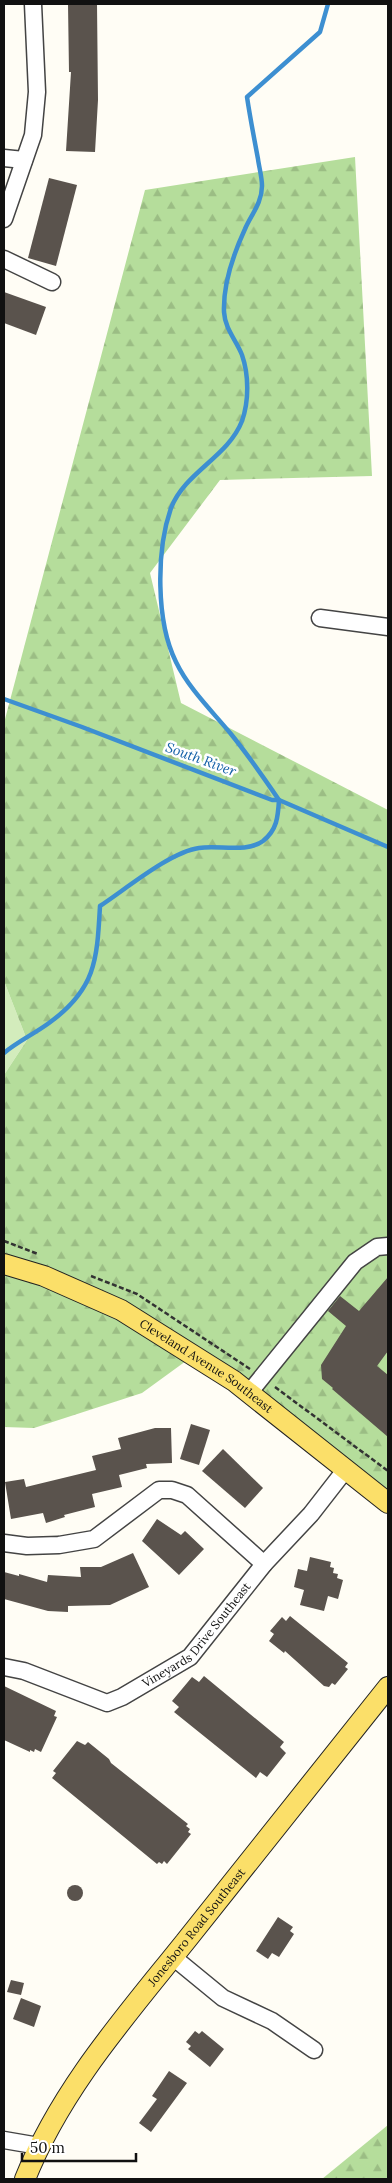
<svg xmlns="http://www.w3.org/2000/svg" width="392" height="2183" viewBox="0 0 392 2183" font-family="Lora,serif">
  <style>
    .grass { fill: #d3ecbc }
    .forest { fill: url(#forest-firs) }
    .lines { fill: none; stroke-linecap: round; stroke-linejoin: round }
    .stream { stroke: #3d8fd1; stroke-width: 4.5 }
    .building { fill: #5a534d }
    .minor-casing { stroke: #444; stroke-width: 19 }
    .major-casing { stroke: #222; stroke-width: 22 }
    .path { stroke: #333; stroke-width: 2.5; stroke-dasharray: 5 2.5; stroke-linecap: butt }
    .minor { stroke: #fff; stroke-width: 16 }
    .major { stroke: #fbdf69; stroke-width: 20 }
    .labels { text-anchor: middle; stroke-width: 5; stroke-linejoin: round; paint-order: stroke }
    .street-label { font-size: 12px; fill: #111; stroke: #fff }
    .water-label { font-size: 14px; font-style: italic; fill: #1561a8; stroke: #fff }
  </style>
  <defs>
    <pattern id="forest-firs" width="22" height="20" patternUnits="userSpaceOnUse" patternTransform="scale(1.25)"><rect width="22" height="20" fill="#b5dd9b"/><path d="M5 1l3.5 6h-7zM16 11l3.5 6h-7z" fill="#9bbd84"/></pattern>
  </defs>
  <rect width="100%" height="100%" fill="#fffdf5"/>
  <path class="grass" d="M4 981 27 1040 4 1075Z"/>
  <g class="forest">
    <path d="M355 157 372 476 220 480 150 573 181 703 388 810V1495L186 1361 142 1393 34 1428 4 1427V1075L27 1040 4 981V723L145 190Z"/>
    <path d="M388 2125V2179H322Z"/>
  </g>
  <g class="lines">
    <g class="stream">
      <path d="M4 699 82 727 272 800H279L388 847"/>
      <path d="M4 1053C17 1042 34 1034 49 1023 96 989 97 960 100 906 126 889 170 852 199 848 219 845 247 853 263 841 277 830 278 817 279 800 264 778 248 755 231 734 212 711 189 689 176 662 156 622 156 551 171 508 185 472 228 457 242 421 249 401 249 375 242 355 236 340 225 329 224 312 223 284 233 255 245 229 251 215 262 203 262 186 262 177 259 167 258 159 254 138 250 117 247 97L320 32 328 4"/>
    </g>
  </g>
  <g class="building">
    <path d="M68 4H97L98 100 95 152 66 151 71 72H69Z"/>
    <path d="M49 178 77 185 56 266 28 258Z"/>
    <path d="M4 292 46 307 36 335 4 323Z"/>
    <path d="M388 1277V1351L377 1366 388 1375V1437L332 1389 333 1388 322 1379 321 1365 346 1326 328 1311 340 1296 359 1311Z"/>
    <path d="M191 1424 210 1430 199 1465 180 1459Z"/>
    <path d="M155 1428H171L172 1463 146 1464 147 1468 119 1475 122 1487 92 1494 95 1507 64 1515 65 1517 46 1523 43 1513 11 1519 5 1482 24 1479 26 1487 96 1470 92 1456 121 1449 118 1438Z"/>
    <path d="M223 1449 263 1488 245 1508 202 1471Z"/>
    <path d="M157 1519 181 1535 185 1531 204 1549 179 1575 142 1541Z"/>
    <path d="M133 1553 149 1587 110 1605 68 1606V1612L48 1611 4 1599V1572L19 1576V1574L47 1582 48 1575 81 1577 80 1567H101Z"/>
    <path d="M310 1557 331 1562 330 1567 334 1568 333 1573 338 1574 337 1578 343 1580 338 1599 328 1596 324 1611 300 1605 304 1590 294 1587 298 1569 307 1571Z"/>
    <path d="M290 1616 348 1663 345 1667 348 1669 335 1685 332 1683 329 1687 324 1686 285 1651 284 1653 269 1641 274 1634 270 1631 282 1617 286 1621Z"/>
    <path d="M204 1676 284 1742 280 1747 286 1753 267 1777 260 1772 256 1778 174 1712 179 1707 172 1701 192 1677 199 1682Z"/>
    <path d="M4 1686 56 1711 54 1716 57 1717 41 1752 35 1749 34 1752 30 1750V1752L4 1740Z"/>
    <path d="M77 1741 85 1745 88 1742 109 1759 111 1763 188 1824 186 1826 190 1829 188 1832 191 1834 167 1864 164 1861 162 1864 159 1862 157 1864 52 1778 56 1773 53 1771Z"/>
    <circle cx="75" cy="1893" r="8"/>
    <path d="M278 1917 293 1927 290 1931 294 1934 279 1957 272 1953 268 1959 256 1951Z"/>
    <path d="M11 1980 24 1983 21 1995 7 1992Z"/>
    <path d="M21 1998 41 2006 34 2027 13 2019Z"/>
    <path d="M195 2031 199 2034 202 2031 224 2049 210 2067 188 2049 191 2046 186 2042Z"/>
    <path d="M169 2071 187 2083 151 2132 139 2123 157 2099 152 2096Z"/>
  </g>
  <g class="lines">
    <defs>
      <g id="minor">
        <path d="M4 158 24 160"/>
        <path d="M4 219 33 135 37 92 33 4"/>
        <path d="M4 259 52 282"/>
        <path d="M320 618 388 627"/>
        <path d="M249 1393 355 1262 377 1247 388 1246"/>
        <path d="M4 1543 27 1546 59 1545 94 1539 159 1490H172L187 1495 264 1564"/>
        <path id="s1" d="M4 1667 24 1671 107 1703 122 1697 190 1657 264 1564 311 1514 346 1469"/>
        <path d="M173 1957 223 1998 272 2021 314 2050"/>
        <path d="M4 2140 39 2146"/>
      </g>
      <g id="major">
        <path id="s2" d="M4 1264 44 1276 121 1310 234 1381 388 1503"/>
        <path id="s3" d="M25 2179C61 2089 125 2017 185 1942 253 1857 321 1772 388 1687"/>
      </g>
    </defs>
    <use href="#minor" class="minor-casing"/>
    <use href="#major" class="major-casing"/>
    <g class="path">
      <path d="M4 1241 38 1254"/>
      <path d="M91 1276 137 1294 250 1369"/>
      <path d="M275 1387 388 1471"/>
    </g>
    <use href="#minor" class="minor"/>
    <use href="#major" class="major"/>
  </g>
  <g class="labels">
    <g class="street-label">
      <text dy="4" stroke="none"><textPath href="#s2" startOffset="228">Cleveland Avenue Southeast</textPath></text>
      <text dy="4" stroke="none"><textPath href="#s1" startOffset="224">Vineyards Drive Southeast</textPath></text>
      <text dy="4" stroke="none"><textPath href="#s3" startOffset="306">Jonesboro Road Southeast</textPath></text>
    </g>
    <g class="water-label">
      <text transform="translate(201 759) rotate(20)" y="5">South River</text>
    </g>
  </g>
  <rect width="392" height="2183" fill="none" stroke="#111111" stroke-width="10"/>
  <path d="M22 2153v8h114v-8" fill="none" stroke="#111111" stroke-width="2.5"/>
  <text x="30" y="2153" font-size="15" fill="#111111" stroke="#ffffff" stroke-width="4" paint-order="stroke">50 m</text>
</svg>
